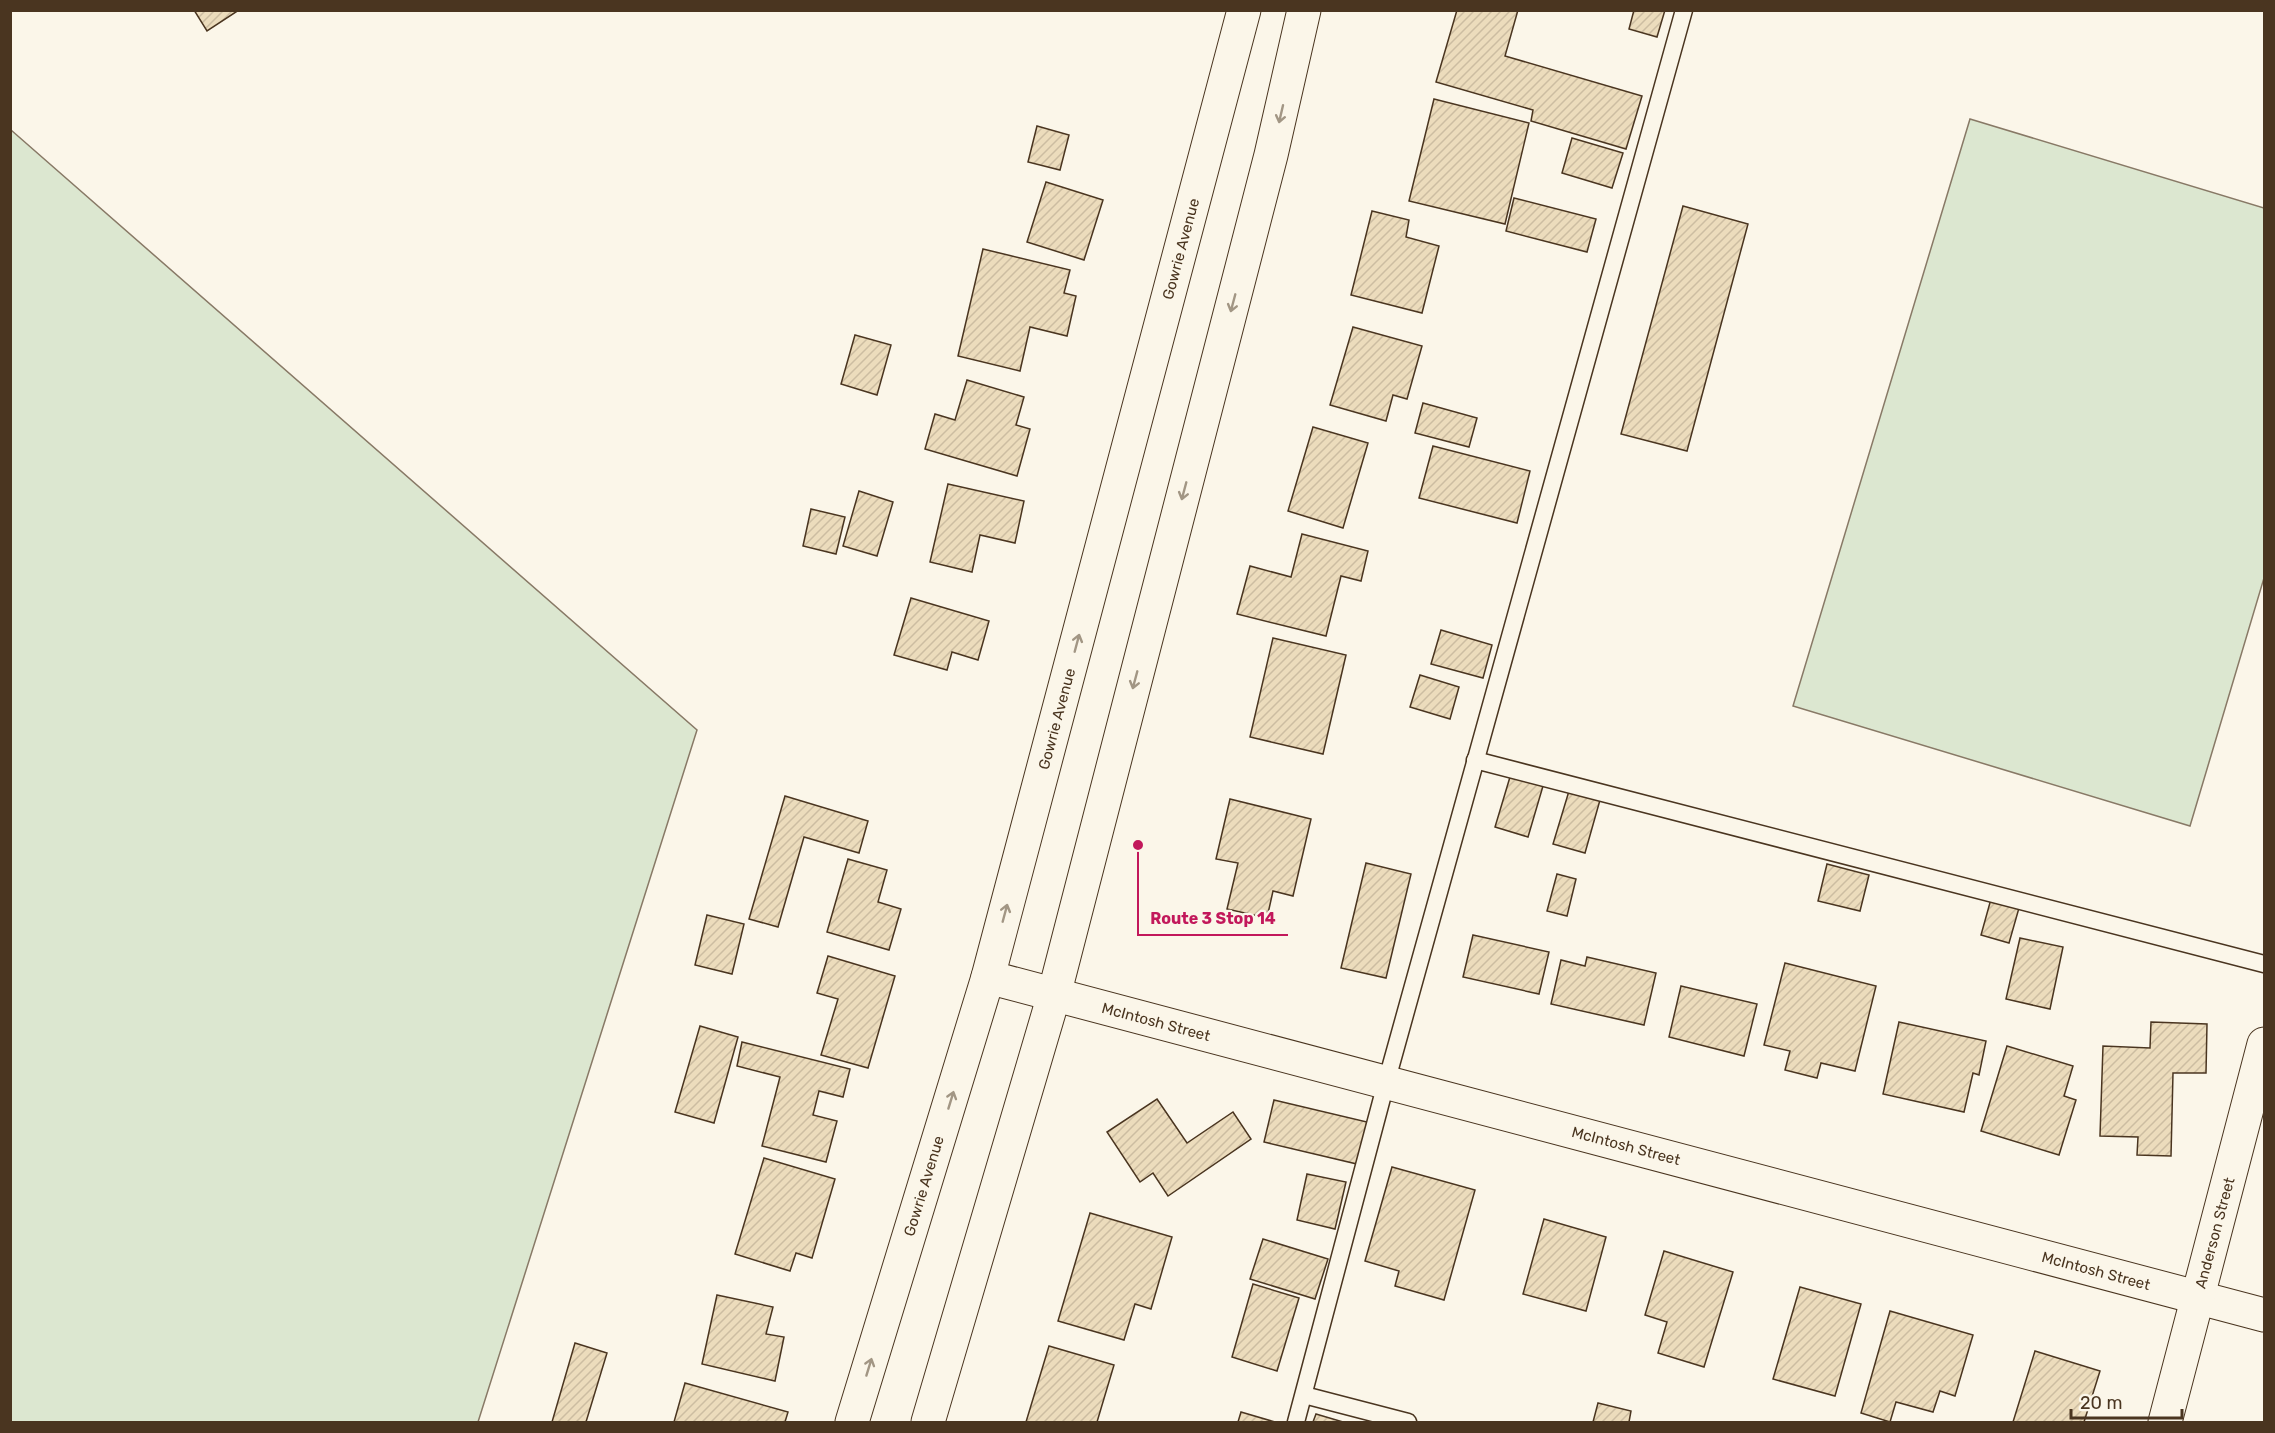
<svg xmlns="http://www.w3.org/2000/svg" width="2275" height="1433" viewBox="0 0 2275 1433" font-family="Rubik,sans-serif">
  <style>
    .green { fill: #dce7d0; stroke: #887966; stroke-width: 1.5 }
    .building { fill: url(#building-hatch); stroke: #4a3520; stroke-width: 1.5 }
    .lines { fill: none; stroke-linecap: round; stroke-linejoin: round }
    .service-casing { stroke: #4a3520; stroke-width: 19 }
    .minor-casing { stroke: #4a3520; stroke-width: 35 }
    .tertiary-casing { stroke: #4a3520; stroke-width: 35 }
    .service { stroke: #fbf6e9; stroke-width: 16 }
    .minor { stroke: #fbf6e9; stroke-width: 33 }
    .tertiary { stroke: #fbf6e9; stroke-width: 33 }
    .oneway { stroke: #a29684 }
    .labels { text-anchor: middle; stroke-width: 4.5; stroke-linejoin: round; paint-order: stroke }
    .street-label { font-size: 15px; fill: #4a3520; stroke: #fbf6e9 }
    .leader { fill: none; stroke: #c2185b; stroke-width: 2 }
    .callout-dot { fill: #c2185b; stroke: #fbf6e9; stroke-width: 2 }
    .callout-label { font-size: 16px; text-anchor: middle; font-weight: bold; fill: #c2185b; stroke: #fbf6e9; stroke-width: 4.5; stroke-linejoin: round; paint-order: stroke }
  </style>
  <defs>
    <pattern id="building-hatch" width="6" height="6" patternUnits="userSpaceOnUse" patternTransform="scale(1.5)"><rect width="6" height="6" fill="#ecdcbc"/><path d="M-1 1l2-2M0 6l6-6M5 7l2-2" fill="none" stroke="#ccbda1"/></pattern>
  </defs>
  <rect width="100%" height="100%" fill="#fbf6e9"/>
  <g class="green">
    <path d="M1970 119 2264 208V578L2190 826 1793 706Z"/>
    <path d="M11 130 697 730 478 1422H11Z"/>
  </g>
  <g class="building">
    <path d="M194 10H239L207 31Z"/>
    <path d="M1457 10H1518L1505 56 1642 96 1626 149 1531 121 1533 110 1436 82Z"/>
    <path d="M1634 10H1665L1657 37 1629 29Z"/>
    <path d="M1434 99 1529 123 1505 224 1409 201Z"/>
    <path d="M1037 126 1069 135 1060 170 1028 162Z"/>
    <path d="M1572 138 1623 153 1612 188 1562 173Z"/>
    <path d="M1046 182 1103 200 1084 260 1027 242Z"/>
    <path d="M1514 198 1596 219 1587 252 1506 231Z"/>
    <path d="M1683 206 1748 224 1687 451 1621 434Z"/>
    <path d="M1372 211 1409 220 1406 237 1439 246 1422 313 1351 295Z"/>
    <path d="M983 249 1070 270 1064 293 1076 296 1067 336 1030 327 1020 371 958 356Z"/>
    <path d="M1353 327 1422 346 1407 399 1393 395 1386 421 1330 405Z"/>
    <path d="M855 335 891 345 877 395 841 384Z"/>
    <path d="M967 380 1024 397 1016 425 1030 429 1017 476 925 449 935 414 955 420Z"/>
    <path d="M1423 403 1477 418 1469 447 1415 433Z"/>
    <path d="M1313 427 1368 443 1343 528 1288 511Z"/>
    <path d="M1433 446 1530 471 1517 523 1419 498Z"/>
    <path d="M948 484 1024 501 1015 543 980 535 972 572 930 562Z"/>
    <path d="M859 491 893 502 877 556 843 546Z"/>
    <path d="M811 509 845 517 836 554 803 546Z"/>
    <path d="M1302 534 1368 551 1361 581 1341 576 1326 636 1237 614 1250 566 1291 577Z"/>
    <path d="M911 598 989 621 978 660 952 652 947 670 894 655Z"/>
    <path d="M1441 630 1492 645 1483 678 1431 664Z"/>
    <path d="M1273 638 1346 655 1323 754 1250 737Z"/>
    <path d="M1420 675 1459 687 1450 719 1410 707Z"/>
    <path d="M1510 777 1543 786 1528 837 1495 827Z"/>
    <path d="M1569 791 1600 800 1585 853 1553 844Z"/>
    <path d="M785 796 868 821 859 853 804 837 778 927 749 919Z"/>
    <path d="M1230 799 1311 819 1293 896 1273 891 1267 918 1227 909 1238 863 1216 859Z"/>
    <path d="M848 859 887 870 878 902 901 909 889 950 827 932Z"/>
    <path d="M1366 863 1411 874 1386 978 1341 968Z"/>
    <path d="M1827 864 1869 875 1860 911 1818 901Z"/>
    <path d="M1557 874 1576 879 1567 916 1547 911Z"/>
    <path d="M1991 899 2019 908 2009 943 1981 935Z"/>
    <path d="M707 915 744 924 732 974 695 965Z"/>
    <path d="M1473 935 1549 952 1539 994 1463 977Z"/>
    <path d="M2020 938 2063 947 2050 1009 2006 999Z"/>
    <path d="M828 956 895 976 868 1068 821 1055 838 999 817 993Z"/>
    <path d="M1587 957 1656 973 1644 1025 1551 1004 1561 960 1585 966Z"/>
    <path d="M1785 963 1876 986 1855 1071 1821 1063 1817 1078 1785 1070 1790 1051 1764 1045Z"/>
    <path d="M1681 986 1757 1004 1744 1056 1669 1037Z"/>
    <path d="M1899 1022 1986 1041 1979 1075 1973 1073 1964 1112 1883 1094Z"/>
    <path d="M2151 1022 2207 1024 2206 1073H2173L2171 1156 2137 1155 2138 1137 2100 1136 2103 1046 2150 1048Z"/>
    <path d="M700 1026 738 1037 714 1123 675 1112Z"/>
    <path d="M742 1042 850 1069 843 1097 819 1091 813 1115 837 1121 826 1162 762 1146 780 1077 737 1066Z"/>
    <path d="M2007 1046 2073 1066 2064 1096 2076 1100 2059 1155 1981 1131Z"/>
    <path d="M1157 1099 1187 1143 1233 1112 1251 1139 1168 1196 1153 1173 1140 1182 1107 1132Z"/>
    <path d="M1274 1100 1367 1122 1357 1164 1264 1142Z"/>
    <path d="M764 1158 835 1179 812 1258 796 1253 790 1271 735 1254Z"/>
    <path d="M1392 1167 1475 1190 1444 1300 1395 1286 1399 1271 1365 1261Z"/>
    <path d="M1307 1174 1346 1182 1335 1229 1297 1220Z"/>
    <path d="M1090 1213 1172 1237 1151 1309 1135 1304 1124 1340 1058 1321Z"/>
    <path d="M1544 1219 1606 1237 1586 1311 1523 1294Z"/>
    <path d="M1263 1239 1328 1259 1315 1299 1250 1279Z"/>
    <path d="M1664 1251 1733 1272 1704 1367 1658 1353 1667 1322 1645 1315Z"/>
    <path d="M1253 1284 1299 1298 1277 1371 1232 1357Z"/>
    <path d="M1800 1287 1861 1304 1835 1396 1773 1379Z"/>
    <path d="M717 1295 773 1307 766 1334 784 1337 775 1381 702 1364Z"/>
    <path d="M1890 1311 1973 1335 1955 1396 1940 1391 1933 1412 1896 1402 1890 1422 1861 1413Z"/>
    <path d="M575 1343 607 1353 586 1422H552Z"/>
    <path d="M1049 1346 1114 1365 1097 1422H1026Z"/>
    <path d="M2035 1351 2100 1371 2084 1422H2013Z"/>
    <path d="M685 1383 788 1412 785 1422H674Z"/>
    <path d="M1598 1403 1631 1411 1629 1422H1593Z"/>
    <path d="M1241 1412 1275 1422H1238Z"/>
    <path d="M1316 1414 1343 1422H1313Z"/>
  </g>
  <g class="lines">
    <defs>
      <g id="service">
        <path d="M1475 760 2264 964"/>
        <path d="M1304 1395 1408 1422"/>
        <path d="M1296 1422 1386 1083 1684 10"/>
      </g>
      <g id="minor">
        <path d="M988 977 2264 1315"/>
        <path d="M2165 1422 2264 1044"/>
      </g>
      <g id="tertiary">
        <path d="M852 1422 988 977 1244 10"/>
        <path d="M928 1422 1054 995 1271 155 1304 10"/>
      </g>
    </defs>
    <use href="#service" class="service-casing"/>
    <use href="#minor" class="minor-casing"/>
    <use href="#tertiary" class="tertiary-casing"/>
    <use href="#service" class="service"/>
    <use href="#minor" class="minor"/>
    <use href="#tertiary" class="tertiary"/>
  </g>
  <defs><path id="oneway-shaft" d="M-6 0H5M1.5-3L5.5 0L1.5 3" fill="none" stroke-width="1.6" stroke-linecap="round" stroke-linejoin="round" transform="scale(1.5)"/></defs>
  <g class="oneway">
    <use href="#oneway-shaft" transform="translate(1281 114) rotate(103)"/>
    <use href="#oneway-shaft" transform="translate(1233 303) rotate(105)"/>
    <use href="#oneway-shaft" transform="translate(1184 491) rotate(105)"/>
    <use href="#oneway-shaft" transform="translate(1077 643) rotate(-75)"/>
    <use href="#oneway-shaft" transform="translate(1135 680) rotate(105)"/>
    <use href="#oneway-shaft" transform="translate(1005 913) rotate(-75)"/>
    <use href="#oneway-shaft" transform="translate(951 1100) rotate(-73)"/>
    <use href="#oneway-shaft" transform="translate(869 1367) rotate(-73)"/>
  </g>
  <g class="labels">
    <g class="street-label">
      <text transform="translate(1181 249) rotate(-75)" y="5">Gowrie Avenue</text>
      <text transform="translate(1057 719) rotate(-75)" y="5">Gowrie Avenue</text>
      <text transform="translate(1156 1022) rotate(15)" y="5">McIntosh Street</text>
      <text transform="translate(1626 1146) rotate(15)" y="5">McIntosh Street</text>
      <text transform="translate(924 1186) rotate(-73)" y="5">Gowrie Avenue</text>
      <text transform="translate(2215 1233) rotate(-75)" y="5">Anderson Street</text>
      <text transform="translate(2096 1271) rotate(15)" y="5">McIntosh Street</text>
    </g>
  </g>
  <path class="leader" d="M1138 845L1138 935H1288"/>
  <circle class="callout-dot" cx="1138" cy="845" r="6"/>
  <g class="callout-label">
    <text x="1213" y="924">Route 3 Stop 14</text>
  </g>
  <rect width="2275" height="1433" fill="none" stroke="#4a3520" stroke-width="24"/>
  <path d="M2071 1409v9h111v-9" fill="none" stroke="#4a3520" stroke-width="3"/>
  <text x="2080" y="1409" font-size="18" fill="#4a3520" stroke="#fbf6e9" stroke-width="4.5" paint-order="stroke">20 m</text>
</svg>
